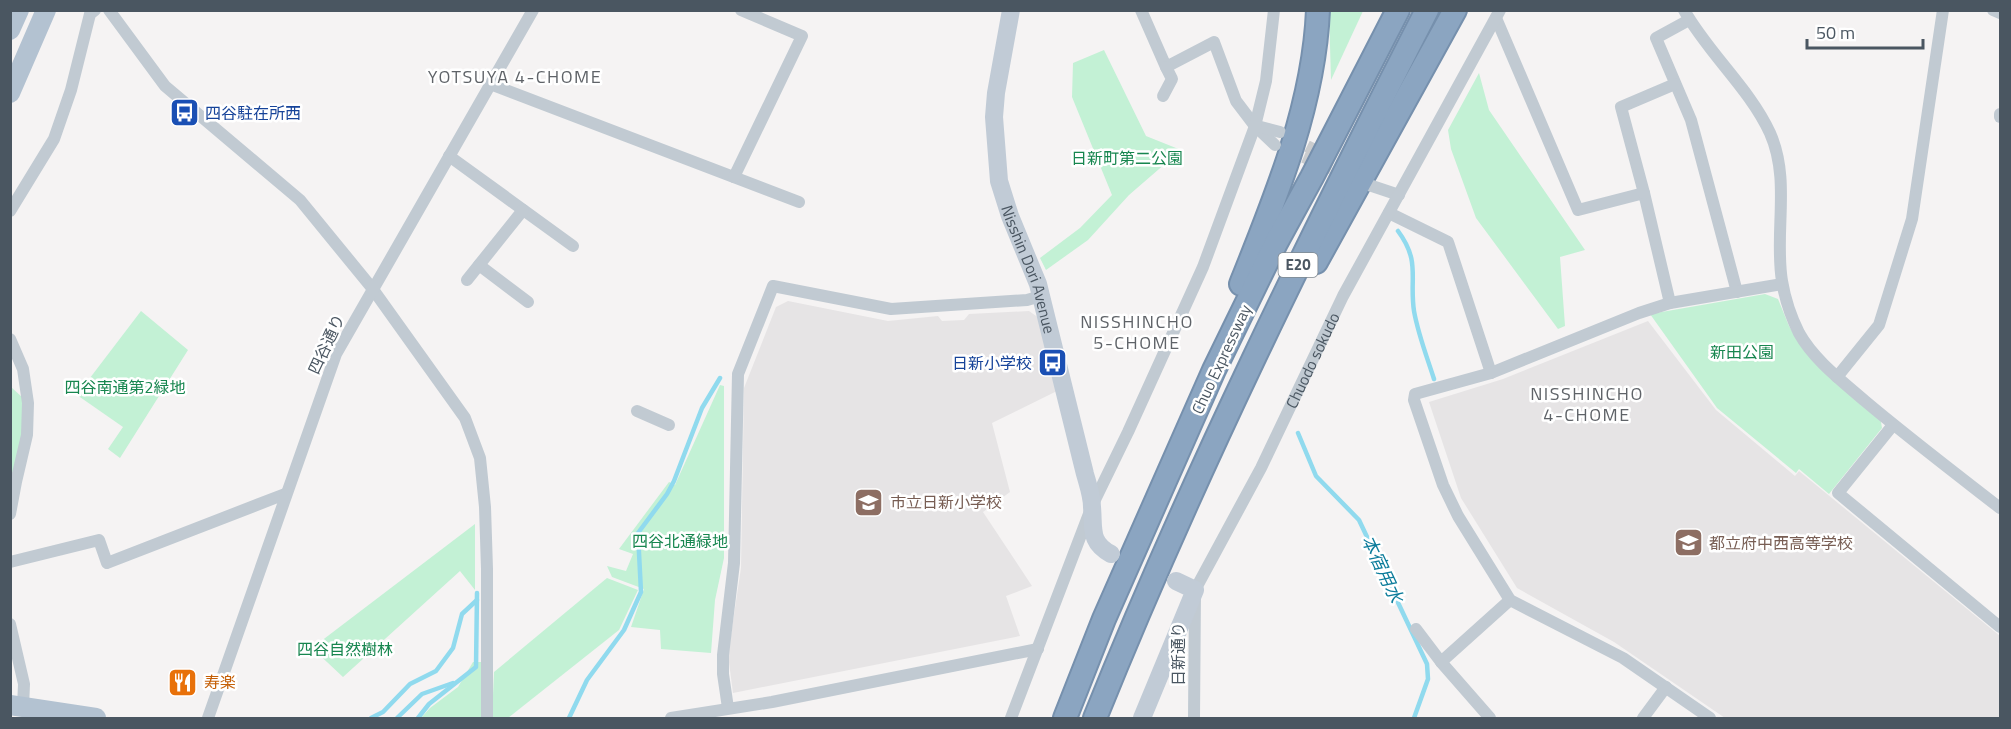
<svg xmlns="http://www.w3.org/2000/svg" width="2011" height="729" viewBox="0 0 2011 729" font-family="'Titillium Web','Noto Sans JP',sans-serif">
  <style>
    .education { fill: #e6e4e5 }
    .green { fill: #c3f1d5 }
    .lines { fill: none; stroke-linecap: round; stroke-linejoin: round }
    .stream { stroke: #90daee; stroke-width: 4.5 }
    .street-tunnel { stroke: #caccce; stroke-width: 12; stroke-dasharray: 12 6; stroke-linecap: butt }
    .highway-casing { stroke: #7690ad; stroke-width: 26 }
    .street { stroke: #c1cad2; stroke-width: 12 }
    .secondary { stroke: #c1cbd6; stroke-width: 18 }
    .primary { stroke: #b3c2d1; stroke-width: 20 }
    .highway { stroke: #8ba5c1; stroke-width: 22 }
    .labels { text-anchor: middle; stroke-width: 5; stroke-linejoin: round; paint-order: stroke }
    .shield { fill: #fff; stroke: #808990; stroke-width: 1.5 }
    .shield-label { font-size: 15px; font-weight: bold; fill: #4a5661 }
    .transit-label { font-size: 16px; fill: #164399; stroke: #fff; text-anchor: start }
    .park-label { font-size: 16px; fill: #17864f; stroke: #fff }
    .street-label { font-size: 16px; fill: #4a5661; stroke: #fff }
    .education-label { font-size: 16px; fill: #785e54; stroke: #fff; text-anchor: start }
    .food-label { font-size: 16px; fill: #c56008; stroke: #fff; text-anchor: start }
    .neighbourhood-label { font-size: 18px; letter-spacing: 1.5px; fill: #5f6368; stroke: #fff }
    .water-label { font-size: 18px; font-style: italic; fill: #0c7c9b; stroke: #fff }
  </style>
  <rect width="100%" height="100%" fill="#f5f3f3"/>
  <g class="education">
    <path d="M788 301 888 321 938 316 942 321 964 320 969 314 1029 311 1039 318 1059 390 992 423 1010 492 983 512 1032 586 1006 596 1020 636 733 693 728 655 741 568 744 388 776 307Z"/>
    <path d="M1648 321 1716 410 1795 476 1799 471 2000 636V718H1725L1614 642 1517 588 1461 498 1429 402 1503 379Z"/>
  </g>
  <g class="green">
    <path d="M1329 11H1363L1331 80Z"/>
    <path d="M1104 50 1146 136 1181 150 1129 195 1088 240 1046 270 1040 258 1080 228 1112 195 1072 97 1073 63Z"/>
    <path d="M1479 73 1489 110 1585 250 1560 257 1565 326 1558 329 1476 218 1451 149 1448 130Z"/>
    <path d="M1765 294 1778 299 1789 326 1799 343 1880 416 1882 428 1829 494 1799 469 1796 473 1717 408 1650 314Z"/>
    <path d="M141 311 188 350 120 458 108 449 123 427 77 395Z"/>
    <path d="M720 385 724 386V558L715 600 711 653 661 649 660 630 631 627 644 589 612 577 607 566 626 571 633 554 619 549 669 482 675 485Z"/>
    <path d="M11 387 23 398V436L11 487Z"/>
    <path d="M475 524V590L460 571 343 677 312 648Z"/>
    <path d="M607 578 638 590 619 630 508 718H492L494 672Z"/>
    <path d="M473 662H482V718H421L430 708 458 687Z"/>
  </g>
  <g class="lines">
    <g class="stream">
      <path d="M1398 231C1421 262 1409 278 1414 311 1418 334 1427 357 1434 379"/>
      <path d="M1298 433 1316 476 1359 520 1427 664 1428 679 1414 718"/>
      <path d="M371 718 383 712 410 684 436 671 453 648 462 614 477 600"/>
      <path d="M397 718 422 694 453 683"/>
      <path d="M418 718 429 704 476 667 477 593"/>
      <path d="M569 718 587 680 624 630 641 592 638 533 667 494 674 481 702 408 720 378"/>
    </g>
    <g class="street-tunnel">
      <path d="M1291 138 1351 168"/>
      <path d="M1287 150 1349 176"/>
    </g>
    <defs>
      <g id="highway">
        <path d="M1316 262 1455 10"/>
        <path d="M1241 284C1276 197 1314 105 1318 10"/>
        <path d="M1065 718 1104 619 1214 370 1276 243 1312 177 1398 10"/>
        <path d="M1095 718C1192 477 1308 242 1427 10"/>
      </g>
    </defs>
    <use href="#highway" class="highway-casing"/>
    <g class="street">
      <path d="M109 10 165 86 300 200 372 288 465 418 480 458 485 507 487 569V718"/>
      <path d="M1141 10 1166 67 1214 42 1236 101 1255 126 1275 145"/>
      <path d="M1684 10C1708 53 1750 89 1770 133 1791 180 1774 233 1782 281 1785 299 1791 317 1799 333 1814 360 1842 381 1865 401 1909 438 1955 473 2000 508"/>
      <path d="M1993 10 2000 13"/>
      <path d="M1496 18 1578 210 1644 193 1670 303"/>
      <path d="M1689 20 1656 38 1691 120 1737 292"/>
      <path d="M490 84 799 202"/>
      <path d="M1163 96 1172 79 1166 67"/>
      <path d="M2000 114V117"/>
      <path d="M1257 126 1280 132"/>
      <path d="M449 156 573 246"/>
      <path d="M734 177 802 36 741 10"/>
      <path d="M1369 185 1399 195"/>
      <path d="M1644 193 1621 107 1675 84"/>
      <path d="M10 211 54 139 71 90 90 14 95 10"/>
      <path d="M1389 213 1448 242 1491 373"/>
      <path d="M479 265 528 302"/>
      <path d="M467 280 523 210"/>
      <path d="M10 339 23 369 28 403 27 435 16 482 10 514"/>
      <path d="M1837 377 1879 325 1912 219 1943 10"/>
      <path d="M637 411 669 425"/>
      <path d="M1893 425 1838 493 2000 627"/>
      <path d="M10 562 99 540 107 563 285 494"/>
      <path d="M10 624 24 684 23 707"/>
      <path d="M1416 629 1441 662 1490 718"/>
      <path d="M1441 662 1510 600"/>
      <path d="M728 708 723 674V655L734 563 738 374 773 286 891 309 1027 300 1041 296"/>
      <path d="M208 718 336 354 533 10"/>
      <path d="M671 718 772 702 1038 649"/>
      <path d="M1011 718 1092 506 1128 432 1203 267 1255 126 1266 81 1274 10"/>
      <path id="s1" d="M1194 718 1195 590 1261 468 1343 296 1500 10"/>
      <path d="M1643 718 1666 687"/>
      <path d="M1710 718 1623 658 1510 600 1458 516 1443 485 1414 400 1415 394 1491 373 1639 313 1670 303 1782 284"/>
    </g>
    <g class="secondary">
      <path id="s2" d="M1011 10 996 93 994 117 999 181 1010 216 1038 284 1085 474C1088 485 1092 496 1092 507 1094 529 1089 542 1111 554"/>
      <path d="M1142 718 1195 590 1176 581"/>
    </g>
    <g class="primary">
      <path d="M10 30 19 10"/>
      <path d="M10 93 46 10"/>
      <path d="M10 705 96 718"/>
    </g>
    <use href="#highway" class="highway"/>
  </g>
  <defs>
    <symbol id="bus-square" viewBox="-11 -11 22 22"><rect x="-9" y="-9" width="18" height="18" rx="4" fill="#1a4fb4" stroke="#fff"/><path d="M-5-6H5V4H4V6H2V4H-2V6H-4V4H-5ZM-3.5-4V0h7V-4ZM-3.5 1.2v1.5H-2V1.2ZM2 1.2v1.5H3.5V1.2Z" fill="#fff"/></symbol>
    <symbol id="school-square" viewBox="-11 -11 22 22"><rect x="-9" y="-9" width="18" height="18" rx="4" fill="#8d6e63" stroke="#fff"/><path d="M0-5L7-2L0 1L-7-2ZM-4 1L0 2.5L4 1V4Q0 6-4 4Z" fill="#fff"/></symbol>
    <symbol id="restaurant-square" viewBox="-11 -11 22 22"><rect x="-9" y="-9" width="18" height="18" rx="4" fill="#e8710a" stroke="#fff"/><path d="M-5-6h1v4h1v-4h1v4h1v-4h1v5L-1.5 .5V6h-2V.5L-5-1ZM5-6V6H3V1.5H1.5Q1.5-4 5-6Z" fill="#fff"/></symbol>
  </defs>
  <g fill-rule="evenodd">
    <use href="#bus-square" x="168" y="96" width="33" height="33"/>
    <use href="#bus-square" x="1036" y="346" width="33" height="33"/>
    <use href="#school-square" x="852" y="486" width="33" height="33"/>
    <use href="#school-square" x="1672" y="526" width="33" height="33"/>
    <use href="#restaurant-square" x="166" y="666" width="33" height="33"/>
  </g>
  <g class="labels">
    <rect class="shield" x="1278.5" y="253" width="39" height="24" rx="4.5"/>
    <g class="shield-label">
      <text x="1298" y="270">E20</text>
    </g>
    <g class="transit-label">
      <text x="205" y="119">四谷駐在所西</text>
      <text x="1032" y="369" text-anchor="end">日新小学校</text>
    </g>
    <g class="park-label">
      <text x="1127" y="164">日新町第二公園</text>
      <text x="1742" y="358">新田公園</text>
      <text x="125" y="393">四谷南通第2緑地</text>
      <text x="680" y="547">四谷北通緑地</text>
      <text x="345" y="655">四谷自然樹林</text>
    </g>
    <g class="street-label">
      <text dy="6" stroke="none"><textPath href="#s2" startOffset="266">Nisshin Dori Avenue</textPath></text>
      <text transform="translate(326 344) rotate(-65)" y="6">四谷通り</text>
      <text transform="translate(1221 359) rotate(-65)" y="6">Chuo Expressway</text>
      <text dy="6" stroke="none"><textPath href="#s1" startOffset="386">Chuodo sokudo</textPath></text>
      <text transform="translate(1178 654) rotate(-90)" y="6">日新通り</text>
    </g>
    <g class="education-label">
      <text x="890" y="508">市立日新小学校</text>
      <text x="1709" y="549">都立府中西高等学校</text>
    </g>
    <g class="food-label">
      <text x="204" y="688">寿楽</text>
    </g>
    <g class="neighbourhood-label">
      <text x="515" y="83">YOTSUYA 4-CHOME</text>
      <text x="1137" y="328">NISSHINCHO<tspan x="1137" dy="21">5-CHOME</tspan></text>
      <text x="1587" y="400">NISSHINCHO<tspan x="1587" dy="21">4-CHOME</tspan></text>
    </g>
    <g class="water-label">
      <text transform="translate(1382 569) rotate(65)" y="6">本宿用水</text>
    </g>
  </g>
  <rect width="2011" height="729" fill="none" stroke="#4a5661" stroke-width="24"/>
  <path d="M1807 39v9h116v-9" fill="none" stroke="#4a5661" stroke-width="3"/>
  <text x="1816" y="39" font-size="18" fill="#4a5661" stroke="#ffffff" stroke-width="4.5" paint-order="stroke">50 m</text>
</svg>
